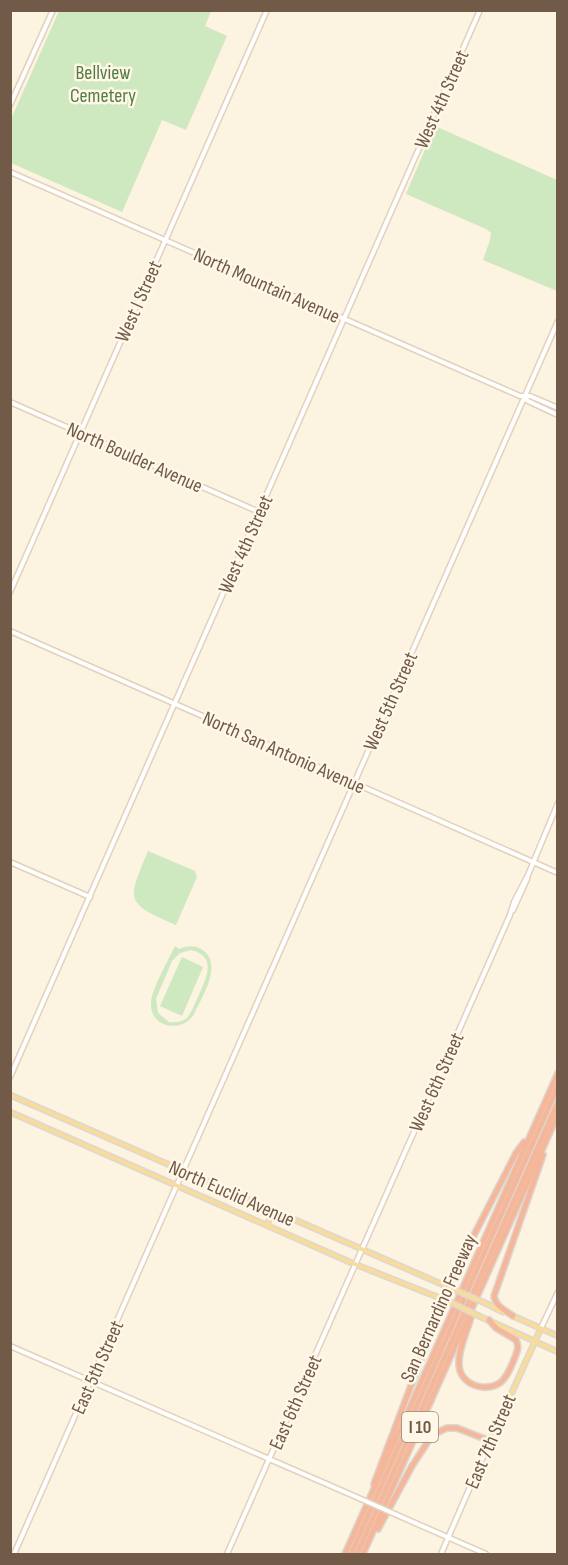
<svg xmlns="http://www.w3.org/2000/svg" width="568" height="1565" viewBox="0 0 568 1565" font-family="'Sofia Sans Condensed',sans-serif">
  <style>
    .green { fill: #cee8c0; fill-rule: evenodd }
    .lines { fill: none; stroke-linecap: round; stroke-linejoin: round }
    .secondary-casing { stroke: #e4d1bb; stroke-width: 7 }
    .primary-casing { stroke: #ddd7d3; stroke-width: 7 }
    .highway-casing { stroke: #ddd7d3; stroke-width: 8 }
    .secondary { stroke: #fff; stroke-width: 4 }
    .primary { stroke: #fadc9a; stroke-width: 4 }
    .highway { stroke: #f5b799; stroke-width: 5 }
    .secondary-bridge-casing { stroke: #e4d1bb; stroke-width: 7; stroke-linecap: butt }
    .primary-bridge-casing { stroke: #ddd7d3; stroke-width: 7; stroke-linecap: butt }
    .secondary-bridge { stroke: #fff; stroke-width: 4 }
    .primary-bridge { stroke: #fadc9a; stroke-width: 4 }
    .labels { text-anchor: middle; stroke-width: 5; stroke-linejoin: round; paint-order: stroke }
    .shield { fill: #fff7e7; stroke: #9c8978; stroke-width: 1.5 }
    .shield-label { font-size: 18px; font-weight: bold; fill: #725a49 }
    .park-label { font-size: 20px; fill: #517d43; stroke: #fff7e7 }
    .street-label { font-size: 20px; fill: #725a49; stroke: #fff7e7 }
  </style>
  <rect width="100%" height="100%" fill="#fcf3e1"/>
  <g class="green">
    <path d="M59 11H211L205 26 227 36 186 130 162 120 122 212 11 163V119Z"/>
    <path d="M435 126 557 180V291L483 260 490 240 491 233 486 229 406 194Z"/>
    <path d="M148 851 195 871 197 877 176 925C125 903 127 901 148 851Z"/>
    <path d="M175 946 179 949C186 946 194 945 201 949 224 963 203 995 195 1012 185 1034 149 1029 151 1002 153 986 168 961 175 946ZM191 950C219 957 205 980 198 997 195 1003 192 1012 187 1018 182 1022 176 1023 169 1022L158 1013 156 999 172 961 180 953Z"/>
    <path d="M182 957 203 967 182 1016 160 1006Z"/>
  </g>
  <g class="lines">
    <defs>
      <g id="secondary">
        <path d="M10 105 53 10"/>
        <path d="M10 172 520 396H530L558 408"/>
        <path d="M525 398 528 401 558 415"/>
        <path d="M10 402 259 512"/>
        <path d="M10 592 267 10"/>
        <path d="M10 631 558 873"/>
        <path d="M10 862 90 897"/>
        <path d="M513 910 527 879"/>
        <path d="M10 1077 480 10"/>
        <path d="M541 1328 558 1292"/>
        <path d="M10 1346 361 1499"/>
        <path d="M397 1515 486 1554"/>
        <path d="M14 1554 558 321"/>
        <path d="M227 1554 510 915 514 902 528 875 558 803"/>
        <path d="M441 1554 490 1441"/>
      </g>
      <g id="primary">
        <path d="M10 1095 455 1290"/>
        <path d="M10 1112 352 1263 450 1302"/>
        <path d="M267 1225 273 1211"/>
        <path d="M485 1303 503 1312"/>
        <path d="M479 1316 558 1352"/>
        <path d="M513 1316 558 1336"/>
        <path d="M490 1441 541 1328"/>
      </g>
      <g id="highway">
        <path d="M472 1313C469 1329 458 1347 459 1364 459 1384 485 1394 501 1382 507 1377 510 1369 513 1362 516 1354 520 1348 516 1340L496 1328 489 1320"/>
        <path d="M513 1316C506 1311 495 1306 494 1296L543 1155"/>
        <path d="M374 1484 450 1282 516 1153 524 1142"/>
        <path d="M378 1529 412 1466 429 1440 436 1433 447 1428H457L490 1441"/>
        <path d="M345 1554 558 1073"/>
        <path d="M351 1554 558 1086"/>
        <path d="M357 1554 558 1102"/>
        <path d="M363 1554 558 1114"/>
      </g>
    </defs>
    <use href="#secondary" class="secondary-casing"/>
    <use href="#primary" class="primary-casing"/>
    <use href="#highway" class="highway-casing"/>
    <use href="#secondary" class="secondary"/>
    <use href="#primary" class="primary"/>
    <use href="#highway" class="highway"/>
    <defs>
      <path id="secondary-bridge" d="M361 1499 397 1515"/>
      <g id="primary-bridge">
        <path d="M455 1290 485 1303"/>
        <path d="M450 1302 479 1316"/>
      </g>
    </defs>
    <use href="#secondary-bridge" class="secondary-bridge-casing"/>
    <use href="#primary-bridge" class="primary-bridge-casing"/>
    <use href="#secondary-bridge" class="secondary-bridge"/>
    <use href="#primary-bridge" class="primary-bridge"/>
  </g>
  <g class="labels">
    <rect class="shield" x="402" y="1412" width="36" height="30" rx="4.5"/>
    <g class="shield-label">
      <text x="420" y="1433">I 10</text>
    </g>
    <g class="park-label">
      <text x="103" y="79">Bellview<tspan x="103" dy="23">Cemetery</tspan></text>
    </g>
    <g class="street-label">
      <text transform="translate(441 99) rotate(-66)" y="7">West 4th Street</text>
      <text transform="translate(267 285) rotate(24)" y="7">North Mountain Avenue</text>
      <text transform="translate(138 301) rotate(-66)" y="7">West I Street</text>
      <text transform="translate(135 457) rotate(24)" y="7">North Boulder Avenue</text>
      <text transform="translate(245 544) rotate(-66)" y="7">West 4th Street</text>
      <text transform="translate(390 701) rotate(-66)" y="7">West 5th Street</text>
      <text transform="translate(284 752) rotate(24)" y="7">North San Antonio Avenue</text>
      <text transform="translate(436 1082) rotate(-66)" y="7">West 6th Street</text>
      <text transform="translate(232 1193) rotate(24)" y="7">North Euclid Avenue</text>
      <text transform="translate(438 1308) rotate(-66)" y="7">San Bernardino Freeway</text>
      <text transform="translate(97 1367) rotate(-66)" y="7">East 5th Street</text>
      <text transform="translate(295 1402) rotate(-66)" y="7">East 6th Street</text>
      <text transform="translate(490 1441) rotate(-67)" y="7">East 7th Street</text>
    </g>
  </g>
  <rect width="568" height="1565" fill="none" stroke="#725a49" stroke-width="24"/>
</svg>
